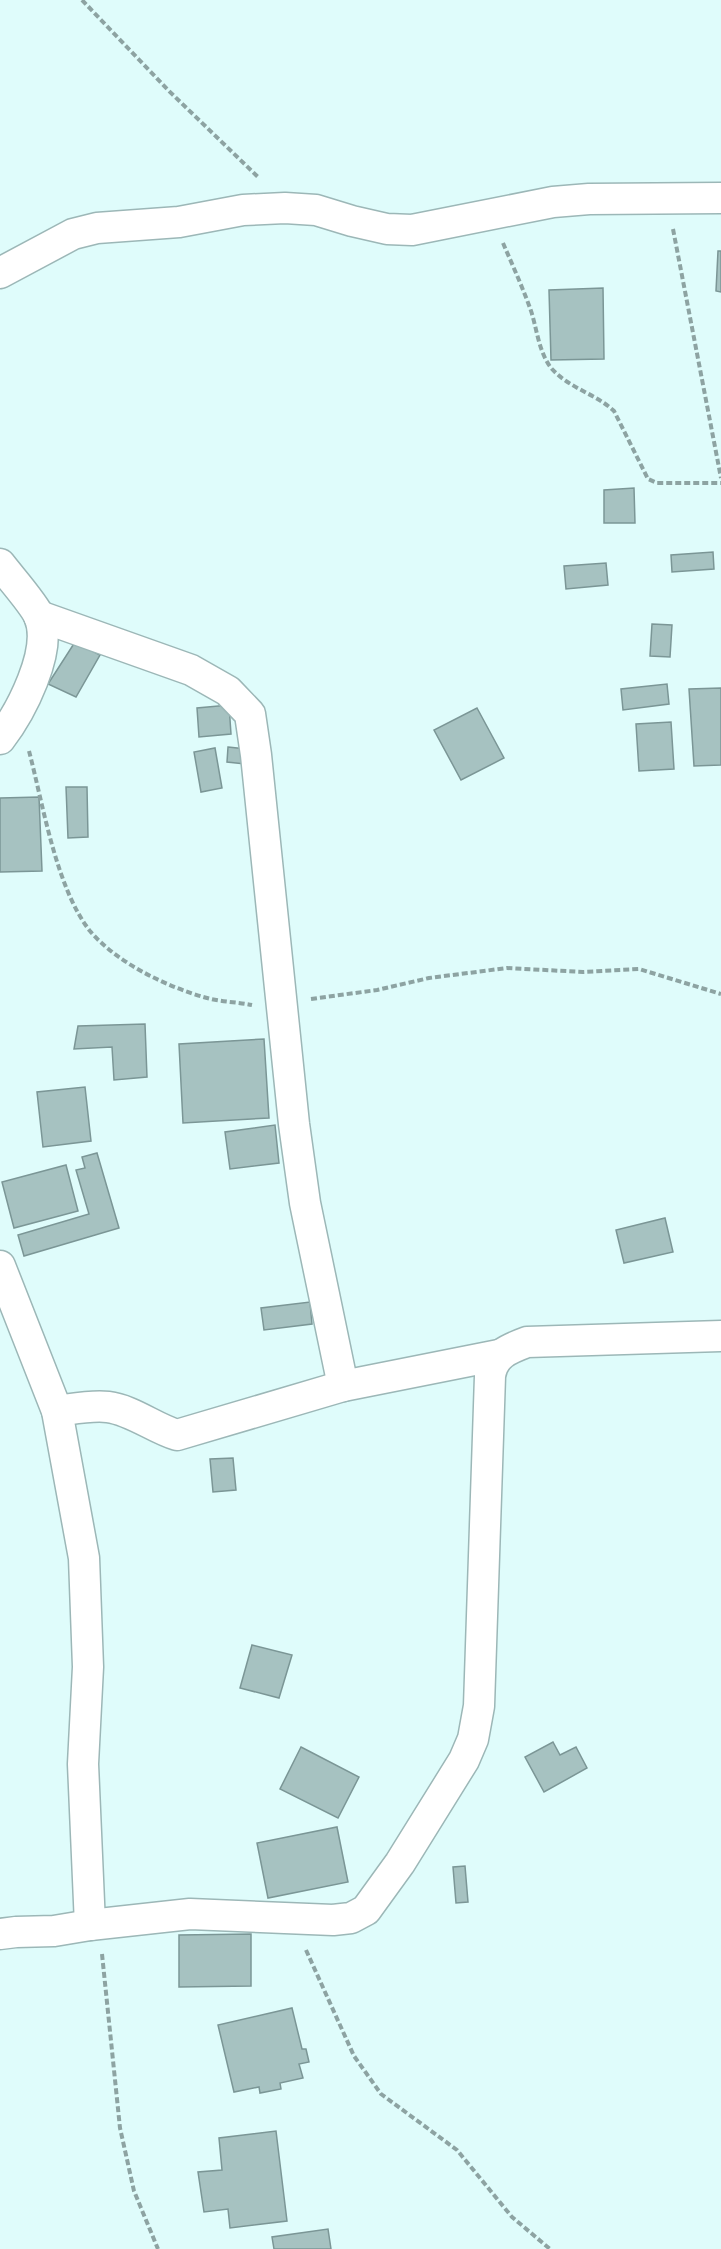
<svg xmlns="http://www.w3.org/2000/svg" width="721" height="2249" viewBox="0 0 721 2249" font-family="'PT Sans',sans-serif">
  <style>
    .building { fill: #a6c2c1; stroke: #7b9696; stroke-width: 1.5 }
    .lines { fill: none; stroke-linecap: round; stroke-linejoin: round }
    .minor-casing { stroke: #9cb7b7; stroke-width: 33 }
    .path { stroke: #8da3a2; stroke-width: 4; stroke-dasharray: 6 3; stroke-linecap: butt }
    .minor { stroke: #fff; stroke-width: 30 }
  </style>
  <rect width="100%" height="100%" fill="#dffcfb"/>
  <g class="building">
    <path d="M718 251H721V292L716 291Z"/>
    <path d="M603 288 604 359 551 360 549 290Z"/>
    <path d="M634 488 635 523H604V490Z"/>
    <path d="M713 552 714 569 672 572 671 555Z"/>
    <path d="M606 563 608 585 566 589 564 566Z"/>
    <path d="M652 624 672 625 670 657 650 656Z"/>
    <path d="M75 642 100 655 76 697 48 684Z"/>
    <path d="M667 684 669 704 623 710 621 689Z"/>
    <path d="M721 688V765L694 766 689 689Z"/>
    <path d="M229 705 231 734 199 737 197 708Z"/>
    <path d="M477 708 504 758 461 780 434 730Z"/>
    <path d="M671 722 674 769 639 771 636 724Z"/>
    <path d="M228 747 246 749 245 764 227 762Z"/>
    <path d="M215 748 222 788 201 792 194 752Z"/>
    <path d="M66 787H87L88 837 68 838Z"/>
    <path d="M39 797 42 871 0 872V798Z"/>
    <path d="M145 1024 147 1077 114 1080 112 1047 74 1049 78 1026Z"/>
    <path d="M264 1039 269 1118 183 1123 179 1044Z"/>
    <path d="M85 1087 91 1141 43 1147 37 1092Z"/>
    <path d="M275 1125 279 1163 230 1169 225 1132Z"/>
    <path d="M97 1153 119 1228 24 1256 18 1235 89 1214 76 1170 85 1168 82 1157Z"/>
    <path d="M66 1165 78 1211 14 1228 2 1182Z"/>
    <path d="M665 1218 673 1252 624 1263 616 1230Z"/>
    <path d="M310 1302 312 1324 264 1330 261 1308Z"/>
    <path d="M233 1458 236 1490 213 1492 210 1459Z"/>
    <path d="M252 1645 292 1655 279 1698 240 1688Z"/>
    <path d="M553 1742 560 1755 576 1747 587 1768 544 1792 525 1757Z"/>
    <path d="M301 1747 359 1777 338 1818 280 1789Z"/>
    <path d="M337 1827 348 1882 268 1898 257 1843Z"/>
    <path d="M465 1866 468 1902 456 1903 453 1867Z"/>
    <path d="M251 1934V1986L179 1987V1935Z"/>
    <path d="M292 2008 302 2049H306L309 2062 299 2064 303 2078 280 2083 281 2089 260 2093 259 2087 234 2092 218 2025Z"/>
    <path d="M276 2131 287 2221 230 2228 228 2209 204 2212 198 2172 222 2170 219 2138Z"/>
    <path d="M328 2229 331 2249H274L272 2237Z"/>
  </g>
  <g class="lines">
    <defs>
      <g id="minor">
        <path d="M0 273 73 234 97 228 179 222 243 210 285 208 316 210 352 221 387 229 412 230 553 202 589 199 721 198"/>
        <path d="M0 564C9 576 34 604 39 616 54 650 20 713 0 739"/>
        <path d="M39 616 191 670 228 691 250 714 256 755 294 1124 305 1203 343 1386"/>
        <path d="M0 1266 57 1411 84 1558 88 1667 83 1764 90 1925"/>
        <path d="M57 1411C73 1409 91 1405 108 1407 132 1410 154 1428 177 1435L343 1386 499 1355"/>
        <path d="M0 1934 16 1932 54 1931 90 1925 190 1914 333 1920 351 1918 366 1910 400 1863 464 1760 473 1739 479 1706 490 1376C493 1355 508 1349 527 1342L721 1336"/>
      </g>
    </defs>
    <use href="#minor" class="minor-casing"/>
    <g class="path">
      <path d="M82 0 169 91 259 178"/>
      <path d="M673 229 721 478"/>
      <path d="M503 243C512 264 522 286 530 308 537 327 538 352 552 369 569 388 596 394 614 411L648 479 657 483H721"/>
      <path d="M29 751C43 804 56 888 90 931 117 963 167 987 207 998 222 1002 237 1002 252 1005"/>
      <path d="M311 999 377 990 429 978 507 968 583 972 639 969 721 994"/>
      <path d="M306 1950 354 2056 381 2094 457 2150 512 2217 550 2249"/>
      <path d="M102 1954 120 2128 134 2191 158 2249"/>
    </g>
    <use href="#minor" class="minor"/>
  </g>
</svg>
